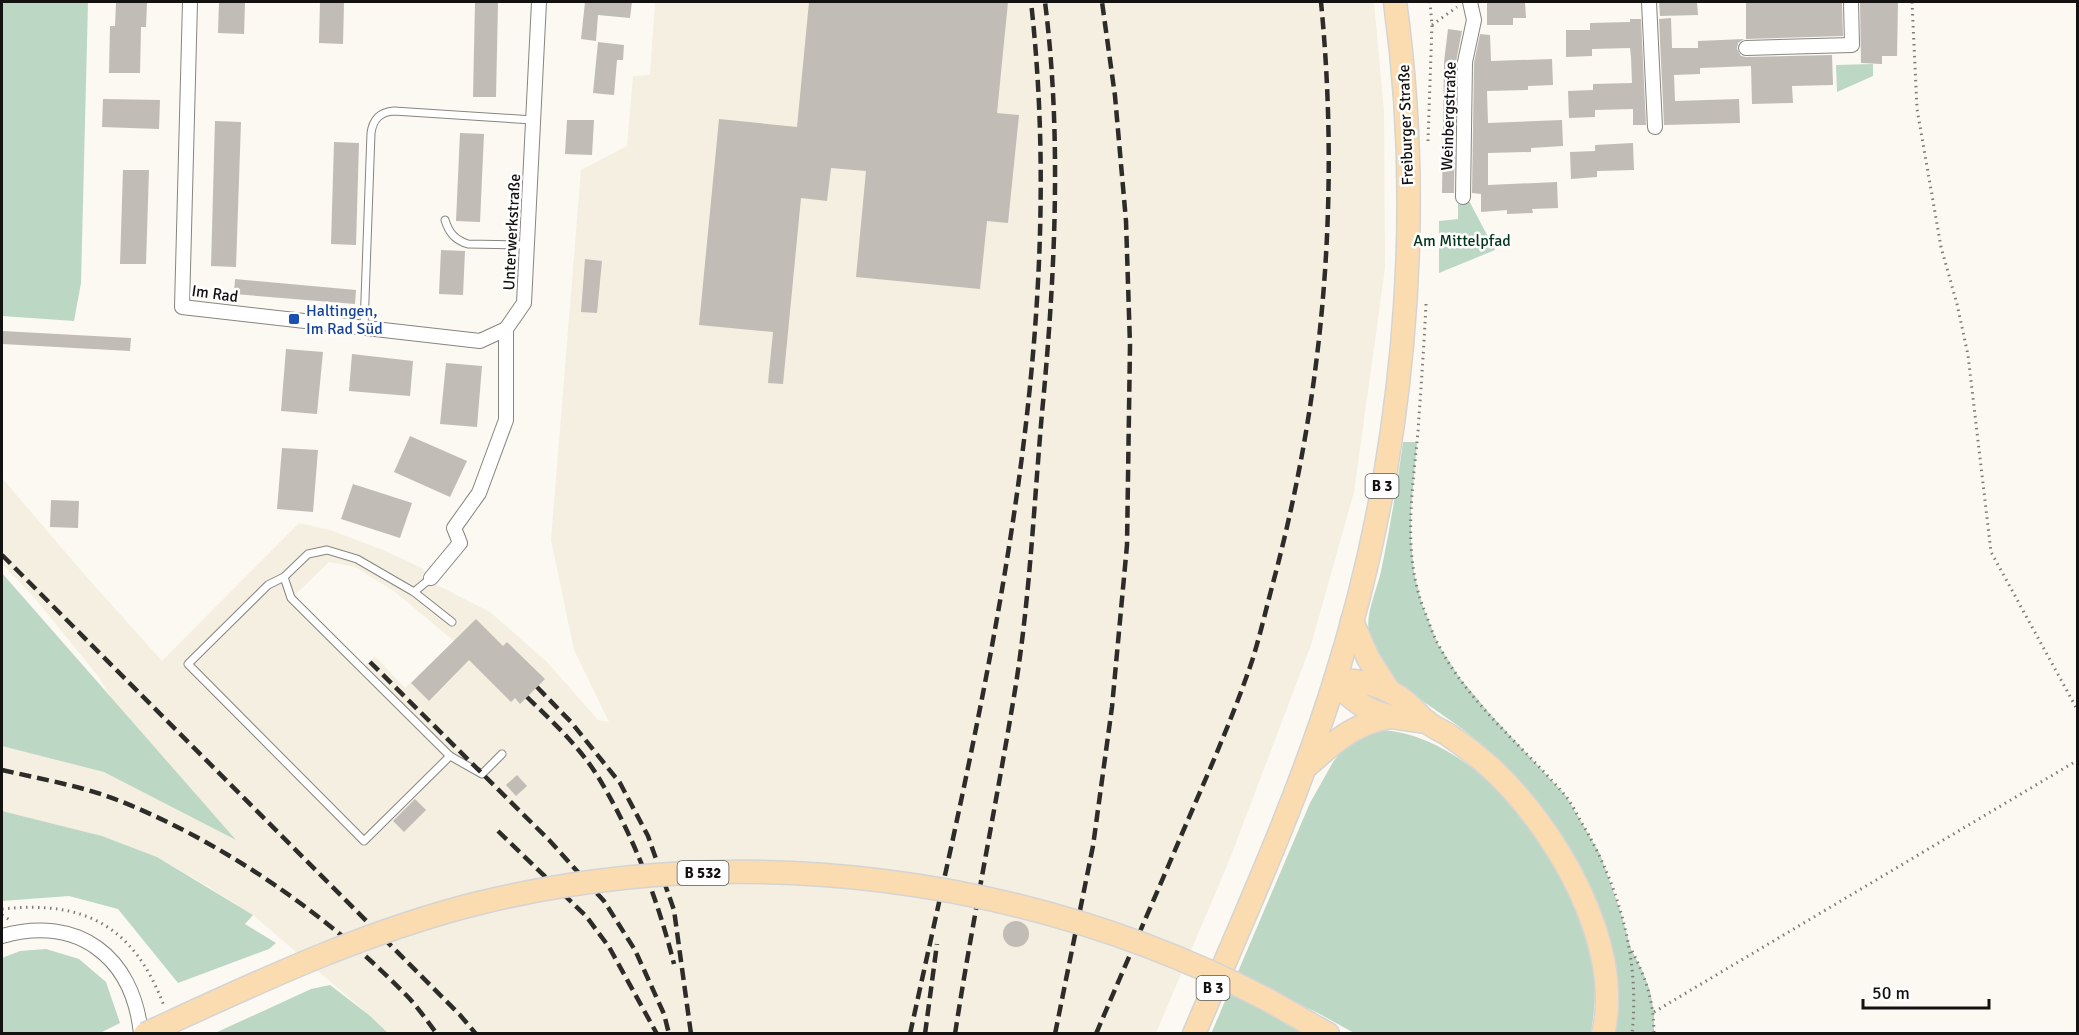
<svg xmlns="http://www.w3.org/2000/svg" width="2079" height="1035" viewBox="0 0 2079 1035" font-family="Signika,sans-serif">
  <style>
    .built { fill: #f4efe1; fill-rule: evenodd }
    .green { fill: #bdd7c5 }
    .building { fill: #c1bcb6 }
    .lines { fill: none; stroke-linecap: round; stroke-linejoin: round }
    .lane-casing { stroke: #87857f; stroke-width: 9 }
    .street-casing { stroke: #87857f; stroke-width: 16 }
    .primary-casing { stroke: #d5d4d4; stroke-width: 25 }
    .path { stroke: #7d7c78; stroke-width: 3; stroke-dasharray: 1.5 4.5; stroke-linecap: butt }
    .lane { stroke: #fff; stroke-width: 7 }
    .street { stroke: #fff; stroke-width: 14 }
    .primary { stroke: #fadcb0; stroke-width: 22 }
    .rail { stroke: #2d2c29; stroke-width: 4.5; stroke-dasharray: 12 6; stroke-linecap: butt }
    .primary-bridge-casing { stroke: #d5d4d4; stroke-width: 25; stroke-linecap: butt }
    .primary-bridge { stroke: #fadcb0; stroke-width: 22 }
    .transit-dot { fill: #1a4fb4; stroke: #fff; stroke-width: 2 }
    .labels { text-anchor: middle; stroke-width: 5; stroke-linejoin: round; paint-order: stroke }
    .shield { fill: #fff; stroke: #5a5958; stroke-width: 1.5 }
    .shield-label { font-size: 15px; font-weight: bold; fill: #131210 }
    .street-label { font-size: 16px; fill: #131210; stroke: #fff }
    .park-label { font-size: 16px; fill: #00351b; stroke: #fff }
    .transit-label { font-size: 16px; fill: #164399; stroke: #fff; text-anchor: start }
  </style>
  <rect width="100%" height="100%" fill="#fbf9f2"/>
  <path class="built" d="M655 2H1374L1384 111 1385 268 1354 492 1311 645 1229 861 1156 1033H388L369 1015 253 915 207 886 157 857 102 836 2 811V732L158 776 98 676 33 596 2 564V478L84 574 162 661 299 523 330 530 383 550 422 568 437 585 490 612 547 662 598 720 609 722 574 650 551 540 581 170 627 146 633 76 650 75ZM329 562 355 567 394 591 454 641 405 688 375 656 365 666 298 599 296 594Z"/>
  <g class="green">
    <path d="M2 2H88L81 283 74 321 2 316Z"/>
    <path d="M1873 64V76L1837 92 1836 65Z"/>
    <path d="M1467 197 1495 250 1439 273V221L1458 219V198Z"/>
    <path d="M1403 442H1417L1411 509V541L1414 573 1422 604 1438 644 1459 677 1490 714 1566 796 1600 854 1620 910 1631 949 1643 972 1650 991 1654 1012V1033H1613C1615 1023 1618 1012 1618 1002 1620 905 1546 799 1475 739 1453 719 1389 683 1377 659 1373 653 1370 641 1369 633 1365 614 1377 590 1381 571 1390 528 1397 486 1403 442Z"/>
    <path d="M2 573 236 840 104 772 2 746Z"/>
    <path d="M1384 730C1489 740 1576 874 1593 970 1597 991 1594 1013 1591 1033H1354L1318 1013 1237 974 1310 803 1333 762 1346 745 1364 734Z"/>
    <path d="M2 811 102 836 157 857 253 915 245 924 276 943 269 949 178 983 118 909 69 896 2 901Z"/>
    <path d="M46 949 79 959 106 982 120 1023 100 1033H2V958L20 951Z"/>
    <path d="M330 985 369 1015 388 1033H215L311 989Z"/>
    <path d="M1228 994 1268 1011 1303 1033 1211 1034Z"/>
  </g>
  <g class="building">
    <path d="M116 2H147L146 27H141L140 73H109L110 26H115Z"/>
    <path d="M219 2H245L244 34 218 33Z"/>
    <path d="M320 2H344L343 44 319 43Z"/>
    <path d="M475 2H498L496 97H473Z"/>
    <path d="M585 2H632L630 18 598 15 596 41 581 39Z"/>
    <path d="M809 2H1008L997 113 1019 115 1008 223 987 221 980 289 856 277 866 171 831 168 827 201 801 198 783 384 768 383 773 332 699 325 719 119 797 127Z"/>
    <path d="M1487 2H1525L1526 18H1513V25H1487Z"/>
    <path d="M1659 2H1697L1698 15 1660 16Z"/>
    <path d="M1746 2H1842L1843 36 1746 39Z"/>
    <path d="M1860 2H1898L1897 56H1882V64L1861 63Z"/>
    <path d="M1671 18 1672 48H1698V41L1744 39 1738 43 1737 49 1741 56 1746 57 1832 55 1833 85 1792 86 1793 103 1752 104 1751 66 1700 68V74L1674 75 1675 101 1739 99 1740 123 1664 125 1659 19Z"/>
    <path d="M1630 19H1641L1646 125H1633V109L1595 110V117L1569 118 1568 91 1593 90V84L1632 83 1631 57 1630 48 1592 49V56L1566 57V30H1590V23L1630 22Z"/>
    <path d="M1448 29 1462 31 1456 62 1454 193H1442L1444 62Z"/>
    <path d="M1480 34 1490 35 1491 61 1552 59 1553 85 1528 86V90L1487 91 1488 123 1562 120 1563 146 1531 148V152L1488 153V185L1557 182 1558 208 1532 209 1533 213 1507 214V210L1481 212V194L1472 193 1474 63Z"/>
    <path d="M598 42 624 45 623 60H617L614 95 593 93Z"/>
    <path d="M103 99 160 100 159 129 102 127Z"/>
    <path d="M567 120H594L592 155 565 154Z"/>
    <path d="M215 121 241 122 236 267 211 266Z"/>
    <path d="M460 133 484 134 480 222 456 221Z"/>
    <path d="M334 142 359 143 356 245 331 244Z"/>
    <path d="M1633 143 1634 170 1597 171V177L1571 179 1570 152 1595 151V145Z"/>
    <path d="M123 170H149L146 264H120Z"/>
    <path d="M441 250 465 251 463 295 439 294Z"/>
    <path d="M585 259 602 261 597 313 581 312Z"/>
    <path d="M235 279 356 290 355 304 234 294Z"/>
    <path d="M2 331 131 338 130 351 2 344Z"/>
    <path d="M286 349 323 352 317 414 281 411Z"/>
    <path d="M352 354 413 361 410 396 349 391Z"/>
    <path d="M446 363 482 366 477 427 440 424Z"/>
    <path d="M410 436 467 461 450 497 394 472Z"/>
    <path d="M282 448 318 450 313 512 277 509Z"/>
    <path d="M353 484 412 503 400 538 341 519Z"/>
    <path d="M51 500 79 501 78 528 50 527Z"/>
    <path d="M476 619 503 646 507 642 545 679 520 704 515 698 511 702 469 660 429 701 411 683Z"/>
    <path d="M517 775 527 786 516 796 506 785Z"/>
    <path d="M415 799 426 810 404 832 393 821Z"/>
    <circle cx="1016" cy="934" r="13"/>
  </g>
  <g class="lines">
    <defs>
      <g id="lane">
        <path d="M445 220C449 233 455 240 468 244L527 245"/>
        <path d="M364 327 371 133C373 119 380 112 394 111L533 120"/>
        <path d="M284 577 268 585 188 664 364 841 450 756"/>
        <path d="M414 592 431 578"/>
        <path d="M452 622 414 592 357 559 327 550 308 554 284 577 291 598 450 756 482 774 502 754"/>
      </g>
      <g id="street">
        <path d="M190 2 182 307 480 341 506 329"/>
        <path d="M1649 2 1655 127"/>
        <path d="M1746 48 1852 45 1851 2"/>
        <path d="M1463 197 1465 62 1474 20 1470 2"/>
        <path d="M431 578 460 543 454 528 479 493 506 420V329L524 303 539 2"/>
        <path d="M2 936C78 915 133 956 141 1034"/>
      </g>
      <g id="primary">
        <path d="M1352 621 1368 658 1389 691"/>
        <path d="M1335 680C1363 680 1385 685 1407 703 1414 709 1420 717 1427 722 1433 727 1440 730 1447 734 1462 744 1476 755 1490 767 1554 826 1625 944 1603 1034"/>
        <path d="M1335 680C1361 714 1386 717 1427 722"/>
        <path d="M1306 767C1333 743 1354 723 1391 717"/>
        <path d="M1268 1000 1328 1034"/>
        <path d="M1194 1034C1244 917 1297 801 1335 680 1403 466 1426 224 1395 2"/>
      </g>
    </defs>
    <use href="#lane" class="lane-casing"/>
    <use href="#street" class="street-casing"/>
    <use href="#primary" class="primary-casing"/>
    <g class="path">
      <path d="M1912 2 1917 109 1941 247 1957 304 1968 355 1991 552 2078 711"/>
      <path d="M1432 25 1457 7"/>
      <path d="M1428 141 1432 25 1430 2"/>
      <path d="M1426 304C1424 346 1421 388 1418 431 1413 488 1402 551 1423 607 1428 619 1432 633 1438 644 1468 703 1522 745 1564 794 1572 803 1577 815 1583 825 1620 888 1640 960 1632 1034"/>
      <path d="M2 909C85 900 134 926 164 1006"/>
      <path d="M2 915 10 920"/>
      <path d="M1632 951C1646 978 1654 1002 1654 1034"/>
      <path d="M1654 1012 2078 760"/>
    </g>
    <use href="#lane" class="lane"/>
    <use href="#street" class="street"/>
    <use href="#primary" class="primary"/>
    <g class="rail">
      <path d="M2 555 460 1015 476 1034"/>
      <path d="M370 662 549 840 604 901 635 950 664 1014 669 1034"/>
      <path d="M537 687 571 722 620 783 648 836 674 910 691 1034"/>
      <path d="M527 697C553 722 581 748 600 780 634 837 658 900 674 964"/>
      <path d="M2 770C41 779 82 786 120 801 225 843 331 917 409 998 419 1009 428 1022 437 1034"/>
      <path d="M498 831 586 916 609 947 657 1034"/>
      <path d="M910 1034C984 696 1070 350 1031 2"/>
      <path d="M925 1034 937 944"/>
      <path d="M955 1034C973 917 997 801 1016 684 1030 594 1034 504 1042 413 1055 277 1062 137 1045 2"/>
      <path d="M1055 1034 1093 846 1112 707 1127 545 1130 345 1126 221 1115 96 1102 2"/>
      <path d="M1096 1034C1124 968 1153 902 1181 836 1206 778 1232 720 1252 661 1260 636 1266 609 1273 583 1324 393 1340 197 1321 2"/>
    </g>
    <defs>
      <path id="primary-bridge" d="M145 1034C254 984 362 932 479 903 742 839 1028 875 1268 1000"/>
    </defs>
    <use href="#primary-bridge" class="primary-bridge-casing"/>
    <use href="#primary-bridge" class="primary-bridge"/>
  </g>
  <rect class="transit-dot" x="288" y="313" width="12" height="12" rx="3"/>
  <g class="labels">
    <g class="shield">
      <rect x="1365.5" y="474" width="33" height="24" rx="4.5"/>
      <rect x="677.5" y="861" width="51" height="24" rx="4.5"/>
      <rect x="1196.5" y="976" width="33" height="24" rx="4.5"/>
    </g>
    <g class="shield-label">
      <text x="1382" y="491">B 3</text>
      <text x="703" y="878">B 532</text>
      <text x="1213" y="993">B 3</text>
    </g>
    <g class="street-label">
      <text transform="translate(1448 116) rotate(-88)" y="6">Weinbergstraße</text>
      <text transform="translate(1405 125) rotate(-92)" y="6">Freiburger Straße</text>
      <text transform="translate(511 232) rotate(-87)" y="6">Unterwerkstraße</text>
      <text transform="translate(215 293) rotate(8)" y="6">Im Rad</text>
    </g>
    <g class="park-label">
      <text x="1462" y="246">Am Mittelpfad</text>
    </g>
    <g class="transit-label">
      <text x="306" y="316">Haltingen,<tspan x="306" dy="18">Im Rad Süd</tspan></text>
    </g>
  </g>
  <rect width="2079" height="1035" fill="none" stroke="#131210" stroke-width="6"/>
  <path d="M1863 999v9h126v-9" fill="none" stroke="#131210" stroke-width="3"/>
  <text x="1872" y="999" font-size="18" fill="#131210" stroke="#ffffff" stroke-width="4.5" paint-order="stroke">50 m</text>
</svg>
